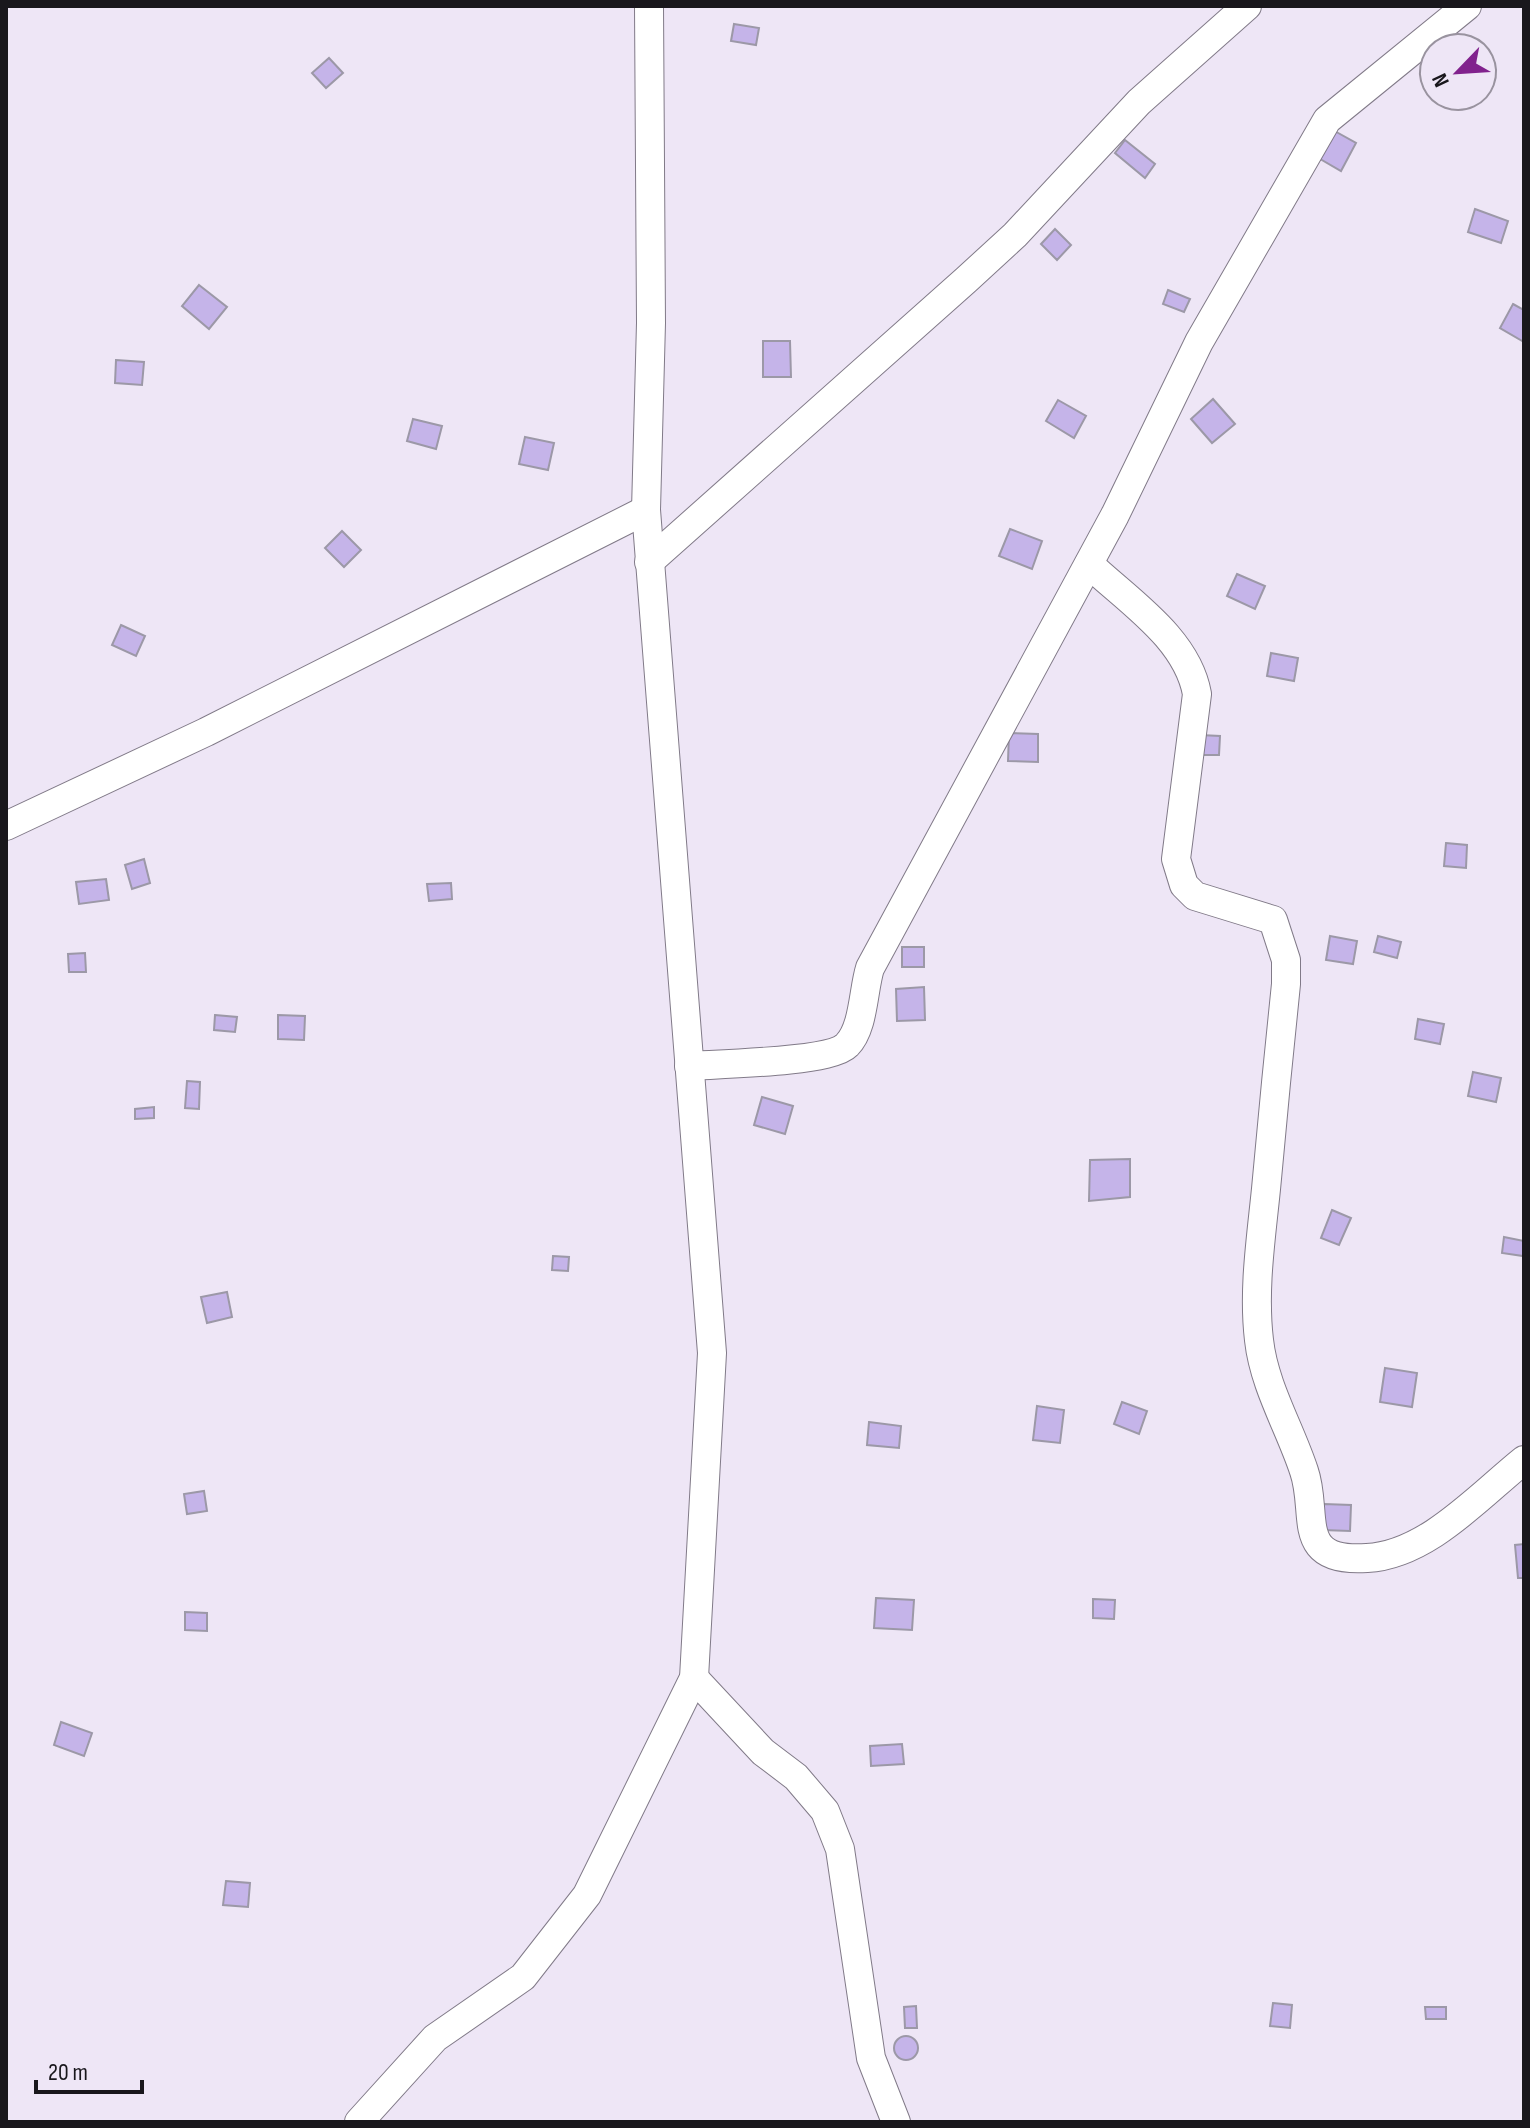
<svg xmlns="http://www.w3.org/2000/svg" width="1530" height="2128" viewBox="0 0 1530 2128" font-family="'Sofia Sans Condensed',sans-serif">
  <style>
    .building { fill: #c5b4e9; stroke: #9c98a7; stroke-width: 2 }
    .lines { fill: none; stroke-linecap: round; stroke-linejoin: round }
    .street-casing { stroke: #817a88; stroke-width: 30 }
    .street { stroke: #fff; stroke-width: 28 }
  </style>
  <rect width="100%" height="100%" fill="#eee6f6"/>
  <g class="building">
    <path d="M734 24 759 28 756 45 731 41Z"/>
    <path d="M329 58 343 73 326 88 312 73Z"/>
    <path d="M1331 129 1356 143 1341 171 1315 156Z"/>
    <path d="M1125 140 1155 164 1145 178 1115 153Z"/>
    <path d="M1475 209 1508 221 1501 243 1468 232Z"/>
    <path d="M1055 229 1071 245 1057 260 1041 244Z"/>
    <path d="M199 285 227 307 209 329 182 306Z"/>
    <path d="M1168 290 1190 299 1184 312 1163 304Z"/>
    <path d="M1513 304 1524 310V342L1500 328Z"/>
    <path d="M763 341H790L791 377H763Z"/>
    <path d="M116 360 144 362 142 385 115 383Z"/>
    <path d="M1213 399 1235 424 1212 443 1191 419Z"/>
    <path d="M1058 400 1086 416 1074 438 1046 421Z"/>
    <path d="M413 419 442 426 436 449 407 441Z"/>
    <path d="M525 437 554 443 548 470 519 464Z"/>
    <path d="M1010 529 1042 541 1032 569 999 556Z"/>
    <path d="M342 531 361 550 344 567 325 548Z"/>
    <path d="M1237 574 1265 586 1255 609 1227 596Z"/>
    <path d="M121 625 145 636 136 656 112 645Z"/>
    <path d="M1271 653 1298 658 1294 681 1267 676Z"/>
    <path d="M1009 733 1038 734V762L1008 761Z"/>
    <path d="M1200 735 1220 736 1219 755H1200Z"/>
    <path d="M1446 843 1467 845 1466 868 1444 866Z"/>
    <path d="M144 859 150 883 132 889 125 865Z"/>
    <path d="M106 879 109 900 79 904 76 882Z"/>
    <path d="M451 883 452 899 429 901 427 884Z"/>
    <path d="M1330 936 1357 941 1353 964 1326 960Z"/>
    <path d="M1378 936 1401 942 1397 958 1374 952Z"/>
    <rect x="902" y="947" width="22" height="20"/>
    <path d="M85 953 86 972H69L68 954Z"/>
    <path d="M924 987 925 1020 897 1021 896 989Z"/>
    <path d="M215 1015 237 1017 235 1032 214 1030Z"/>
    <path d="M278 1015 305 1016 304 1040 278 1039Z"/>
    <path d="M1418 1019 1444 1024 1440 1044 1415 1039Z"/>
    <path d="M1473 1072 1501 1078 1496 1102 1468 1096Z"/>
    <path d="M187 1081 200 1082 199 1109 185 1108Z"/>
    <path d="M762 1097 793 1106 785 1134 754 1125Z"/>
    <path d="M154 1107V1118L135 1119V1109Z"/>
    <path d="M1130 1159V1197L1089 1201 1090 1160Z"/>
    <path d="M1332 1210 1351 1218 1339 1245 1321 1238Z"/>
    <path d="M1504 1237 1524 1241 1523 1256 1502 1253Z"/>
    <path d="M553 1256 569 1257 568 1271 552 1270Z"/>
    <path d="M227 1292 232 1317 207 1323 201 1297Z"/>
    <path d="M1385 1368 1417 1373 1412 1407 1380 1402Z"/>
    <path d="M1122 1402 1147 1411 1139 1434 1114 1424Z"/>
    <path d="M1037 1406 1064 1410 1060 1443 1033 1440Z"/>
    <path d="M869 1422 901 1426 899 1448 867 1445Z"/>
    <path d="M204 1491 207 1511 187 1514 184 1494Z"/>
    <path d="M1324 1504 1351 1505 1350 1531 1323 1530Z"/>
    <path d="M1524 1544V1578H1518L1515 1545Z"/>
    <path d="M876 1598 914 1600 912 1630 874 1628Z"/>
    <path d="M1093 1599 1115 1600 1114 1619 1093 1618Z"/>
    <path d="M185 1612 207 1613V1631L185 1630Z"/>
    <path d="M61 1722 92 1733 84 1756 54 1745Z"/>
    <path d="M902 1744 904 1764 871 1766 870 1746Z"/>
    <path d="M226 1881 250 1883 248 1907 223 1905Z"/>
    <path d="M1273 2003 1292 2005 1290 2028 1270 2026Z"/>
    <path d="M916 2006 917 2028H905L904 2007Z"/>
    <path d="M1425 2007H1446V2019H1426Z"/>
    <circle cx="906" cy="2048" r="12"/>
  </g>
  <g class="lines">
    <defs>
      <g id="street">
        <path d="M649 562 966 280 1015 235 1139 102 1247 6"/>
        <path d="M1089 564C1128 601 1187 638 1197 694L1176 859 1184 885 1195 896 1273 920 1286 960V984C1279 1052 1272 1121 1266 1189 1261 1239 1253 1290 1259 1340 1264 1386 1290 1428 1304 1471 1319 1514 1293 1563 1367 1558 1427 1555 1479 1496 1524 1460"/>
        <path d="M6 826 206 732 646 510"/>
        <path d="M689 1066C718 1064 831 1062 847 1045 864 1028 863 990 870 968L1115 515 1199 342 1327 120 1467 6"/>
        <path d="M694 1678 763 1752 796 1777 825 1811 840 1849 871 2058 896 2122"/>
        <path d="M359 2122 435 2038 523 1977 587 1895 694 1678 712 1353 646 510 651 323 649 6"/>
      </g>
    </defs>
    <use href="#street" class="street-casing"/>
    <use href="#street" class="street"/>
  </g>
  <rect width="1530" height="2128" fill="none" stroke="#19171c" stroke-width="16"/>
  <g transform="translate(1458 72) rotate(245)"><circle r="38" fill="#eee6f6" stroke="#99939f" stroke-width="2"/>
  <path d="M0-6L14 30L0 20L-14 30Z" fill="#81228d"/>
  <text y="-12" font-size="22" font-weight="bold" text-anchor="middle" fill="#19171c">N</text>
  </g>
  <path d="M36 2080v12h106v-12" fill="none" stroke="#19171c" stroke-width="4"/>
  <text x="48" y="2080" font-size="24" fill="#19171c" stroke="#eee6f6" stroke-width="6" paint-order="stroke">20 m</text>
</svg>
